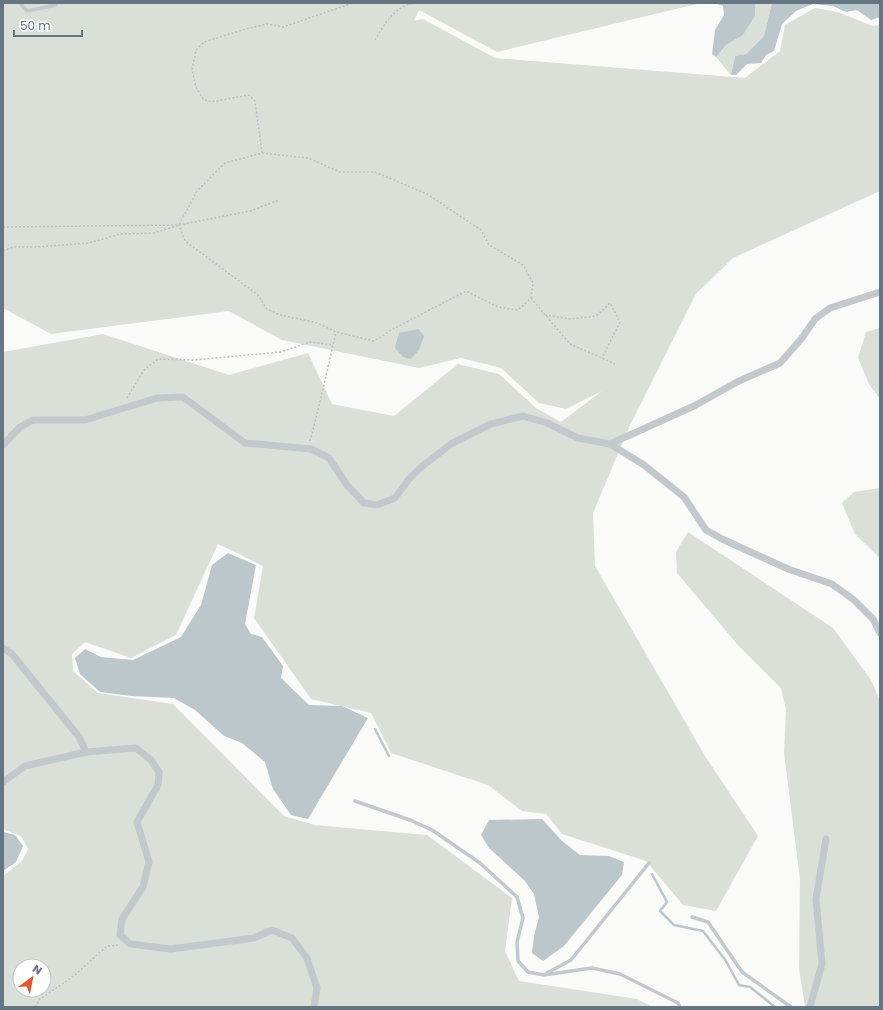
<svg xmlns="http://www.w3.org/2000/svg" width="883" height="1010" viewBox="0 0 883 1010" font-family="Poppins,sans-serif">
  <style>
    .green { fill: #dadfd7; fill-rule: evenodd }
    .water { fill: #bbc7cb }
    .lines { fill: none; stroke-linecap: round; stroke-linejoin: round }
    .stream { stroke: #bbc7cb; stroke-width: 2.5 }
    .path { stroke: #bbbfc2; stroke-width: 1.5; stroke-dasharray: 2 2; stroke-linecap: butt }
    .lane { stroke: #c3c8cc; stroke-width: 3.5 }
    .street { stroke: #c3c8cc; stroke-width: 7 }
  </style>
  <rect width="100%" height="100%" fill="#fafaf8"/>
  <g class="green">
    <path d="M3 3H701L497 52 419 10 414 21 423 19 495 58 745 78 780 51 785 25 815 8 838 12 872 26 880 25V191L733 258 696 294 631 423 593 513 595 566 705 756 758 836 716 911 683 905 646 861 562 834 546 814 522 811 488 785 391 753 371 713 311 699 254 618 263 566 218 544 176 635 131 658 85 642 72 654 73 671 98 693 173 704 284 816 314 825 427 835 512 898 505 951 519 981 637 999 652 1007H3V876L22 861 28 849 21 836 3 829V352L103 334 229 375 308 353 332 404 394 416 458 364 499 374 536 408 561 422 602 391 566 409 539 403 501 368 461 358 419 368 282 340 229 311 51 334 3 308ZM20 966H44V990H20Z"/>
    <path d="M755 3H772L764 36 746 54 735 56 731 75 716 57 726 45 743 35 755 16Z"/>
    <path d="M880 328V399L869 384 858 358 866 332Z"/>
    <path d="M880 488V558L855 534 842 503 854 492Z"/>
    <path d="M688 532 833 628 871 680 880 701V1007H805L799 968 800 879 784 753 786 710 781 688 737 644 677 573 676 552Z"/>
  </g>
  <g class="water">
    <path d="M715 3H755V16L743 35 726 45 716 57 712 54 715 30 724 15 723 6Z"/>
    <path d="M772 3H880V17L871 20 857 10 846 12 833 6 813 4 796 11 782 24 774 51 766 55 761 63 747 64 736 75H731L735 56 746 54 764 36Z"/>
    <path d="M418 329 424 336 419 350 411 359 403 357 395 348 399 333Z"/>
    <path d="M228 553 256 565 245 624 251 634 262 637 283 666 281 678 309 705 342 706 368 718 308 819 291 815 273 789 265 762 242 743 224 736 195 710 174 698 131 696 100 692 80 674 75 658 85 649 101 657 133 660 181 637 201 605 212 565Z"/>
    <path d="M542 819 562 841 580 855 609 856 624 862 622 875 564 946 543 961 532 953 534 936 539 917 534 894 525 881 489 848 481 835 489 820Z"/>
    <path d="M3 832 15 835 23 846 16 862 3 871Z"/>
  </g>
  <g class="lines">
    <g class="stream">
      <path d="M375 729 389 756"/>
      <path d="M652 874 667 902 660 911 674 925 703 931 726 961 739 985 750 987 775 1007"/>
    </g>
    <g class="path">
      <path d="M375 40C384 24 395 7 413 3"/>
      <path d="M262 153 255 101 249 95 211 102 203 99 196 87 192 70 196 50 204 42 246 29 267 24 283 27 353 3"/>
      <path d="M3 227 179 225 250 211 279 200"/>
      <path d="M3 251 13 247H36L89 243 120 234 154 233 179 225 197 191 225 163 262 153 308 158 340 172H375L427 194 481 230 489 245 523 265 533 283 531 298 518 310 498 307 466 291 391 330 374 341 336 332 318 323 280 315 267 309 258 295 185 241 179 225"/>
      <path d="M531 298 570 344 615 364"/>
      <path d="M545 315 571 319 596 316 610 303 620 322 602 358"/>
      <path d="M127 398 144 370 158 359 194 360 281 352 310 342 333 345"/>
      <path d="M310 441 321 398 336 332"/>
      <path d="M35 1007 40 999 74 976 107 946 120 945"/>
    </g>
    <g class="lane">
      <path d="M20 3 27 11 56 5V3"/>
      <path d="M355 801 410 820 432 830 480 863 517 897 523 918 517 942 518 961 528 972 544 975 592 968 620 974 678 1003 680 1007"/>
      <path d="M692 917 708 922 742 972 791 1007"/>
      <path d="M547 973 571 960 649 863"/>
    </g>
    <g class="street">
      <path d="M610 444 694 406 739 381 780 363 802 338 815 319 830 308 880 292"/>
      <path d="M3 445 20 427 33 420H85L157 398 183 397 245 443 311 449 329 458 347 485 364 503 377 505 395 498 409 479 420 468 451 444 491 424 523 416 547 423 578 438 610 444 644 465 684 497 706 530 722 539 788 569 832 584 854 600 873 619 880 633"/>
      <path d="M3 648 12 654 79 737 86 752"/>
      <path d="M3 782 25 766 86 752 136 748 151 760 159 772 158 785 137 822 149 862 143 887 122 919 120 935 130 944 171 949 254 938 272 930 292 938 307 958 317 988 314 1007"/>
      <path d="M810 1007 822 964 816 899 826 839"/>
    </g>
  </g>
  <rect width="883" height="1010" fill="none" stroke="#657683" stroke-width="8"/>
  <g transform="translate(32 978) rotate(32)"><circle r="19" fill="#ffffff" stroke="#c1c8cd"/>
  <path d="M0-3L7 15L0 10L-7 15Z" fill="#e4572e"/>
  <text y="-6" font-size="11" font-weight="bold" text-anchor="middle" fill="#657683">N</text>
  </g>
  <path d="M14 30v6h68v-6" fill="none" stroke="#657683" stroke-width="2"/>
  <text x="20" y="30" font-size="12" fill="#657683" stroke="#ffffff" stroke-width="3" paint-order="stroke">50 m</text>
</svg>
